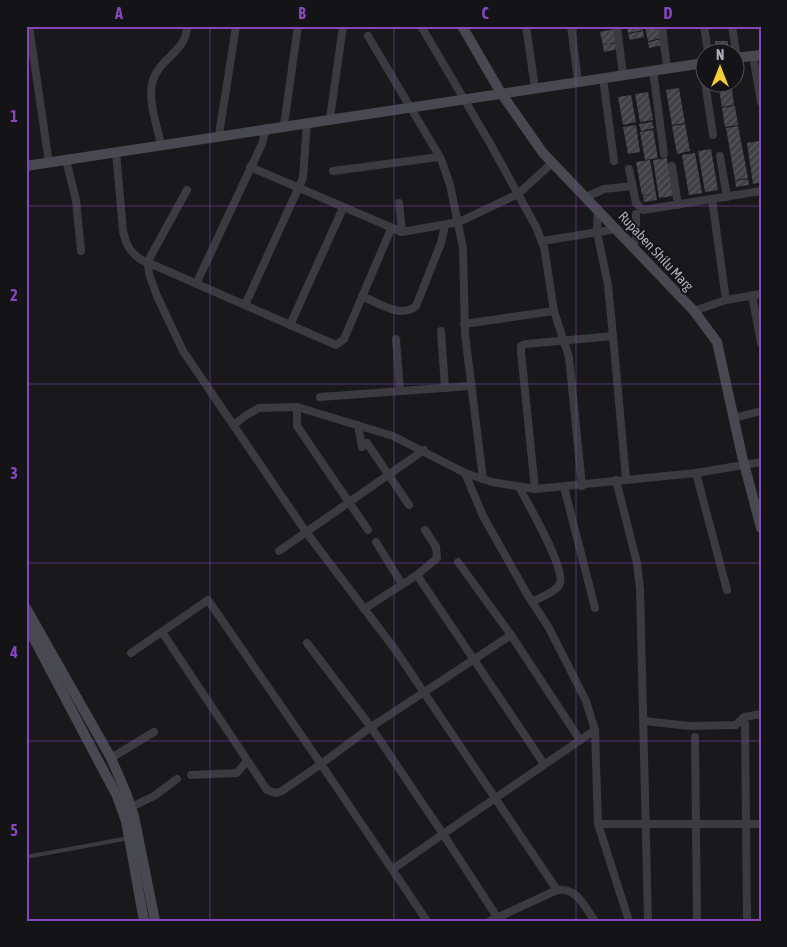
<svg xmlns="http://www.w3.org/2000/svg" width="787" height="947" viewBox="0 0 787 947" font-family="'Asap Condensed',sans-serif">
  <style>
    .building { fill: url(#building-hatch) }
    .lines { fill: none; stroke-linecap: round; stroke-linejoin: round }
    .lane { stroke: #3a3a40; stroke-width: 4 }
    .street { stroke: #3a3a40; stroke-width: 8 }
    .secondary { stroke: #484850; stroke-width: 10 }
    .grid { fill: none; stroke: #8546be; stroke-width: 1; stroke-opacity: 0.55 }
    .labels { text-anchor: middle; stroke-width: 4; stroke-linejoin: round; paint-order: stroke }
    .street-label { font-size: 14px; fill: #abaebb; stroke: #141416 }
    .neatline { fill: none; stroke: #8546be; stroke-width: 2 }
    .grid-label { font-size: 16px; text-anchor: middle; font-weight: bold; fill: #8546be }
  </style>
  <defs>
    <pattern id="building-hatch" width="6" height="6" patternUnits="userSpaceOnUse" patternTransform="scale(1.25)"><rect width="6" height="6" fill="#404145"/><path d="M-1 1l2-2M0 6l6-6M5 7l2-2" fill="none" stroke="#595a5e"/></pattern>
  </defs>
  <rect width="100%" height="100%" fill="#19191b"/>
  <g class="building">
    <path d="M627 26H642L643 30 628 33Z"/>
    <path d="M645 26H659L662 38 648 41Z"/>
    <path d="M614 29 617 42 603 45 600 32Z"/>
    <path d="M643 31 644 37 630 40 628 34Z"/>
    <path d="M662 39 663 45 649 48 648 42Z"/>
    <path d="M715 41H728V49L716 50Z"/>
    <path d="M617 43 618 49 604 52 603 45Z"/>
    <path d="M731 82 734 105 722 107 718 84Z"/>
    <path d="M679 88 685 123 672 125 666 90Z"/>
    <path d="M648 92 653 120 640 122 635 94Z"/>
    <path d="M631 95 636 122 623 125 618 97Z"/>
    <path d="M735 106 738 125 725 127 722 108Z"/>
    <path d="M652 122 654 128 641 131 639 124Z"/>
    <path d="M685 124 690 151 677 154 672 126Z"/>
    <path d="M636 125 640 152 628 154 623 127Z"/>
    <path d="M738 126 748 178 735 180 726 128Z"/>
    <path d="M653 130 658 158 645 160 640 132Z"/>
    <path d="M759 141 761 182 753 184 747 143Z"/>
    <path d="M711 149 718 190 705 192 698 151Z"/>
    <path d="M695 153 702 193 689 195 682 155Z"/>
    <path d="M667 158 673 196 659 198 653 160Z"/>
    <path d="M650 160 657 200 644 202 643 196 653 194 642 195 636 162Z"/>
    <path d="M748 179 749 185 736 187 735 181Z"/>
  </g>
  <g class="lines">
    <path class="lane" d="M26 857 129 838"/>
    <g class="street">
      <path d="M29 26 49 163"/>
      <path d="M421 26 491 145 536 227 544 247 554 311 569 357 582 486"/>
      <path d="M526 26 535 88"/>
      <path d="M571 26 578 81"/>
      <path d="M617 26 623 75"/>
      <path d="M662 26 667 68"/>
      <path d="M704 26 708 52"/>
      <path d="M732 26 737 58"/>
      <path d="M368 36 441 159 450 185 463 248 465 334 483 479"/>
      <path d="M753 56 761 102"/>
      <path d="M701 63 704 82"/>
      <path d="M653 70 664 154"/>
      <path d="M603 78 614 161"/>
      <path d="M705 82 713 135"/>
      <path d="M330 118 343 26"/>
      <path d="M284 125 298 26"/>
      <path d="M219 135 236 26"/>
      <path d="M161 145C157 125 147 99 153 80 160 58 187 51 187 26"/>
      <path d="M116 152 123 231C126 244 129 251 140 259L336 345 344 339 391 229"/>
      <path d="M720 156 727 197"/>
      <path d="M66 160 76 200 81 251"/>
      <path d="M672 166 678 205"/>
      <path d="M250 167 402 232 459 222 518 194 552 163"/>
      <path d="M629 169 636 203 643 210 761 191"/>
      <path d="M333 171 439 157"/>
      <path d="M187 190 148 261 149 274 157 296 183 351 306 532 394 648 557 890"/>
      <path d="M586 197 604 189 633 186"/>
      <path d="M712 199 726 300"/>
      <path d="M399 203 402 232"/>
      <path d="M598 209 597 232 608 285 613 336"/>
      <path d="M542 241 617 229"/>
      <path d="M633 247 636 238V214"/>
      <path d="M196 284 262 144 266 128"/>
      <path d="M752 295 761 343"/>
      <path d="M362 296C378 303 401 319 416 306L441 243 445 225"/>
      <path d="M245 305 303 178 307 122"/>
      <path d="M694 311 726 300 761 294"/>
      <path d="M464 324 554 311"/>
      <path d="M290 325 343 208"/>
      <path d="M441 331 445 388"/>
      <path d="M396 339 400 391"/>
      <path d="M320 397 470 386"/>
      <path d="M297 407V426L368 530"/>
      <path d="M734 418 761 411"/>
      <path d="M234 425 245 416 259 408 297 407 393 436 465 473 492 482 535 489 696 473 761 462"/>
      <path d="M358 425 362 447"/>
      <path d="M367 443 409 505"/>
      <path d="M465 473 483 516 527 594 549 628 586 701 595 730 598 824 629 921"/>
      <path d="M696 473 727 590"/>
      <path d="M616 480 637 563 640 589 648 921"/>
      <path d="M519 487C528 504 565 567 560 583 558 591 539 598 532 602"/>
      <path d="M564 487 595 608"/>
      <path d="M535 489 521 352V346L526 344 613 336 626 479"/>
      <path d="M376 542 402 584"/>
      <path d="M279 551 424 450"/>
      <path d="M458 562 511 635 580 740"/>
      <path d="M417 575 544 764"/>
      <path d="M364 609 417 575 437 558 436 547 425 530"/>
      <path d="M307 643 371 727 443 834 393 869"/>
      <path d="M131 653 208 600 321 764 282 791 276 793 267 790 162 632"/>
      <path d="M644 721 690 726 736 725 744 717 761 714"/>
      <path d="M745 724 747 921"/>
      <path d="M695 737 697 921"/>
      <path d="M111 758 154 732"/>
      <path d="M191 775 237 773 247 761"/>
      <path d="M127 809 154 796 177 779"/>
      <path d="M598 824H761"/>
      <path d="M497 917 443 834 595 730"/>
      <path d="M427 921 321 764 371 727 511 635"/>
      <path d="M490 921 557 890C577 887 584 906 595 921"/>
    </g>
    <g class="secondary">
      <path d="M462 26 501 93 543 153 694 311 717 342 742 456 761 528"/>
      <path d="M734 58 761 55"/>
      <path d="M26 166 704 63"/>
      <path d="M26 608 111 758 126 793 134 816 155 921"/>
      <path d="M26 624 117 796 126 821 144 921"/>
    </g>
  </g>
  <path class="grid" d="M210 26V921M394 26V921M576 26V921M26 206H761M26 384H761M26 563H761M26 741H761"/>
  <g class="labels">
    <g class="street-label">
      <text transform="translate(656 251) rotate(47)" y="5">Rupaben Shilu Marg</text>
    </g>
  </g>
  <rect width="787" height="947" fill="none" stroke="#141416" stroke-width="55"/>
  <g transform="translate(720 68)"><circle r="24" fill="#141416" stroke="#505258"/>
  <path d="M0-4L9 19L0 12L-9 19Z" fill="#f3ce38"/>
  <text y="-8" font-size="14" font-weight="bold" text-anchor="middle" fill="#abaebb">N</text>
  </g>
  <rect x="28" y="28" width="732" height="892" class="neatline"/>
  <g class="grid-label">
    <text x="119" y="19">A</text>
    <text x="302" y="19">B</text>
    <text x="485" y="19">C</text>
    <text x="668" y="19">D</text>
    <text x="14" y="122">1</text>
    <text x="14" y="301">2</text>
    <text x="14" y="479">3</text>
    <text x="14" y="658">4</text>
    <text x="14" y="836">5</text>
  </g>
</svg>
